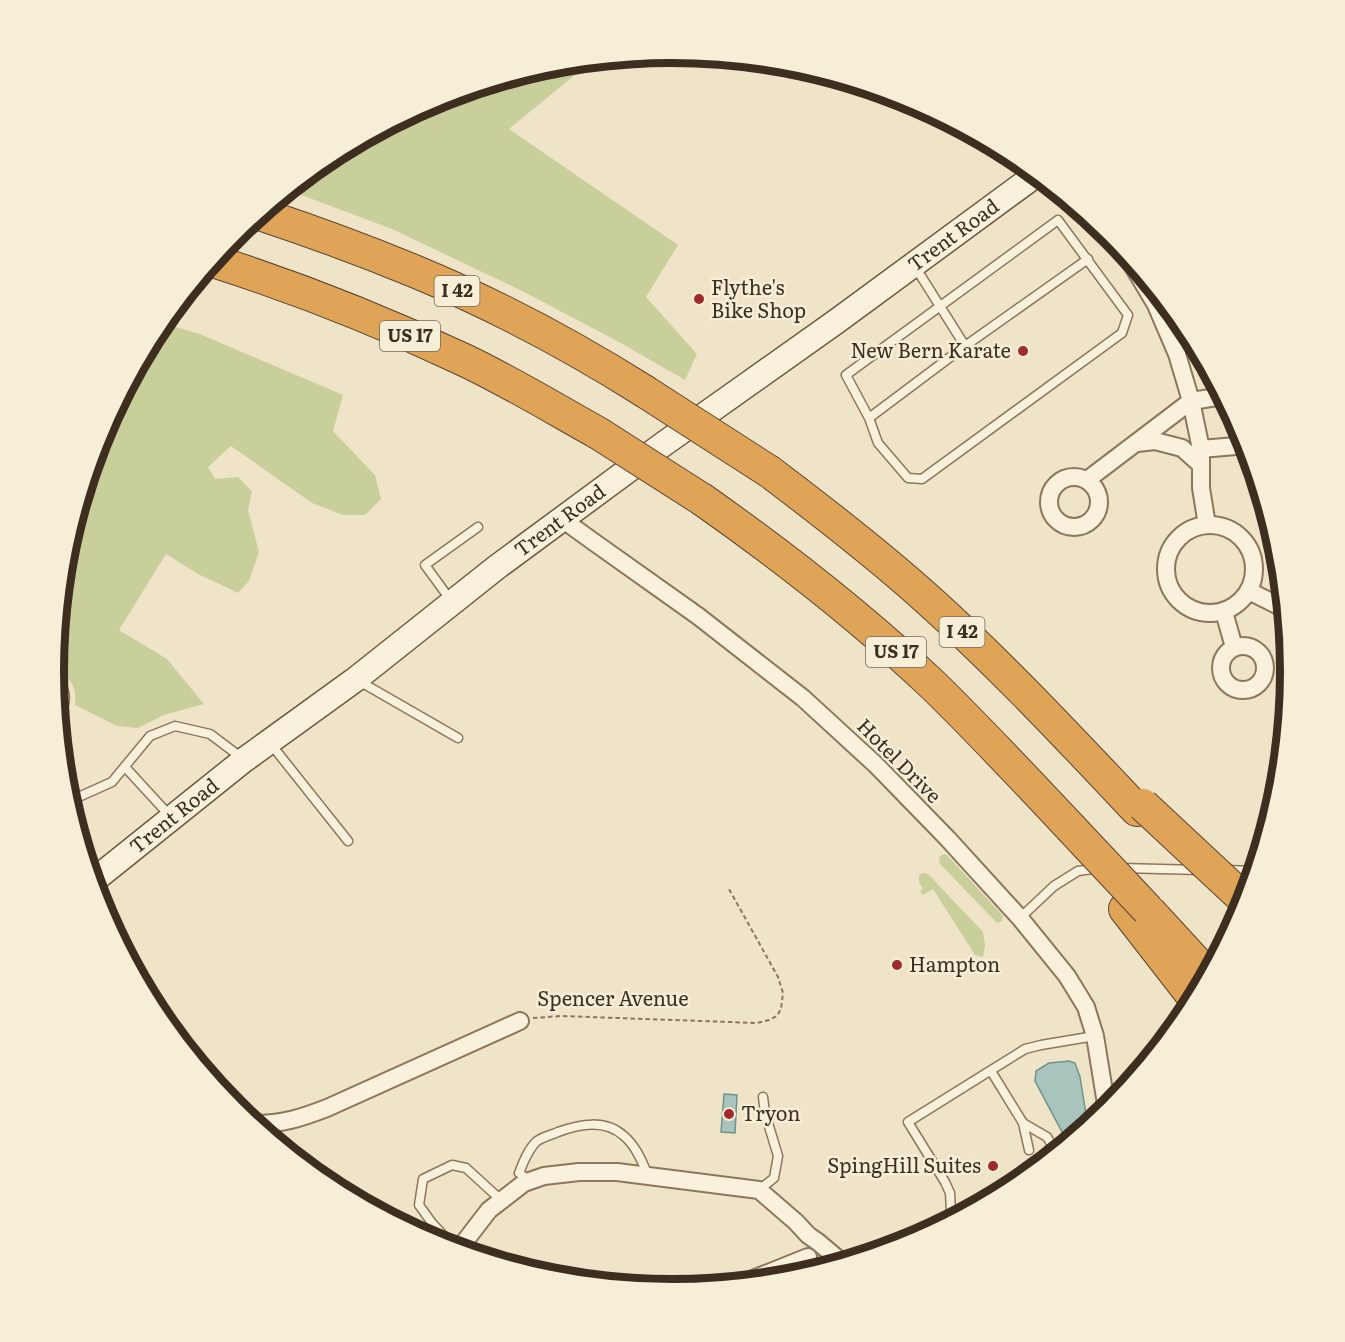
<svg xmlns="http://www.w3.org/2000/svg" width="1345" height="1342" viewBox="0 0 1345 1342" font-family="Literata,serif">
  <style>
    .green { fill: #c9cf9b }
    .water { fill: #a9c4bc; stroke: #6f938a; stroke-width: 1.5 }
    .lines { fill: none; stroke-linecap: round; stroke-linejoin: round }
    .lane-casing { stroke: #8d765c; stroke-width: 11 }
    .street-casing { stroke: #8d765c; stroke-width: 20 }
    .secondary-casing { stroke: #6f573f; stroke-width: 27 }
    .highway-casing { stroke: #5b4430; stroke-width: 34 }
    .path { stroke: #8d765c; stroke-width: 2; stroke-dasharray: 4.5 3; stroke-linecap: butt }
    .lane { stroke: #faf1dc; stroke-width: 8 }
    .street { stroke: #faf1dc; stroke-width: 16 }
    .secondary { stroke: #faf1dc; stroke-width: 24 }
    .highway { stroke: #e0a458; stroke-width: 32 }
    .highway-bridge-casing { stroke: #5b4430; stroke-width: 34; stroke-linecap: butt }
    .highway-bridge { stroke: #e0a458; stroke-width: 32 }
    .poi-dot { fill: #9e2a2b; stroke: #f7eed8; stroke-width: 2 }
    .labels { text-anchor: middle; stroke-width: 5; stroke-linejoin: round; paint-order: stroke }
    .shield { fill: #f7eed8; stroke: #756857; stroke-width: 1.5 }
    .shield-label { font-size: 18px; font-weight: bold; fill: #3d2e20 }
    .street-label { font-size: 20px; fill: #3d2e20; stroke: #f7eed8 }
    .poi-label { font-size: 20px; fill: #3d2e20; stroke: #f7eed8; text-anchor: start }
    .rim { fill: none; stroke: #3d2e20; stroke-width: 8 }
  </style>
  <rect width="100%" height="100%" fill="#f0e4c8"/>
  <g class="green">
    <path d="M593 60 509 129 678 245 646 297 697 354 685 380 619 342 524 292 392 229 288 190 329 157 436 99 552 64Z"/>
    <path d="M162 323 200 334 343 395 333 431 375 475 381 499 365 515H343L312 503 231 446 208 467 215 479 238 477 252 491 248 510 259 552 249 581 238 593 198 574 166 554 119 630 167 659 204 704 164 715 138 728 117 726 75 705C76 686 73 688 66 673 61 661 58 647 58 635L66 550 101 434 158 327Z"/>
    <path d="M944 854 947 855 1003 916 1002 921 997 923 940 864 939 857Z"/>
    <path d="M923 873 928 874 983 932 985 945 983 957 975 955 933 889 923 895 920 891 923 889 919 882V875Z"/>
  </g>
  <g class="water">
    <path d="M1069 1061 1075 1063 1080 1077 1088 1127 1068 1143 1035 1081 1036 1071 1049 1063Z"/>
    <path d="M724 1094 737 1095 735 1133 721 1132Z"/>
  </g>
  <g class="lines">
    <defs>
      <g id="lane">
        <path d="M914 265 965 346 1088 259"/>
        <path d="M869 418 846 375 1058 220 1128 315 1122 333 922 479 908 478 878 443 869 418 965 346"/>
        <path d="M452 602 425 565 478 527"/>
        <path d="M55 678C67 689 68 703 58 716"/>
        <path d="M359 681 458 738"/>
        <path d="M270 743 348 841"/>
        <path d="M125 767 170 816"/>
        <path d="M68 799H74L112 782 150 736 175 726 210 734 242 758"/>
        <path d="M1120 868 1201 870"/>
        <path d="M1225 870 1255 871"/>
        <path d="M1020 918 1054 886 1078 871 1099 868"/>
        <path d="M991 1071 1023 1123"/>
        <path d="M1029 1150 1023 1123 1047 1137 1056 1152"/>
        <path d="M530 1181 519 1173C523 1163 528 1149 537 1141 543 1137 551 1135 558 1132 580 1124 605 1119 624 1136 636 1146 642 1162 648 1175"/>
        <path d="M759 1190 774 1178 778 1156 765 1113 763 1097"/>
        <path d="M954 1218 951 1211 950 1193 945 1182 908 1122 1025 1049 1041 1045 1095 1036"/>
        <path d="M455 1248 432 1223 419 1205 423 1179 452 1165 466 1168 501 1200"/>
      </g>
      <g id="street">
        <path d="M1125 253 1156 305 1177 354 1191 401 1201 449V488L1207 525"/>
        <path d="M1137 443 1155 441 1182 448 1200 464"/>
        <path d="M1201 449 1247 445"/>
        <circle cx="1074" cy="502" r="25"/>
        <path d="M1087 480 1191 401 1224 396"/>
        <path d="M562 519 591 540 698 616 803 698 876 765 948 839 1020 918 1067 976 1086 1007 1095 1036 1107 1110"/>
        <circle cx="1210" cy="569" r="44"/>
        <path d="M1249 591 1285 609"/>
        <path d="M1224 612 1234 647"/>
        <circle cx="1243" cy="668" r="22"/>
        <path d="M254 1124C283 1124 301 1118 327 1108L520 1021"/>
        <path d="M459 1249 489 1210 524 1183 544 1176 579 1172H617L759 1190 796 1222 808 1235 818 1242 837 1258 840 1263"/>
        <path d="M743 1283 808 1257"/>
      </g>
      <g id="secondary">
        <path id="s1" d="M93 881 244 760 356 679 497 567 665 443 837 321 1037 174"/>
      </g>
      <g id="highway">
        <path d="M260 214C311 231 363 250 414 271 494 304 571 345 644 391"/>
        <path d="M213 261C298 288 381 321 462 359 509 381 553 408 598 433"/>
        <path d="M770 472C823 512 876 553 925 597 1000 664 1068 737 1137 810"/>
        <path d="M703 500C784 557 862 618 934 686 981 732 1025 779 1070 827"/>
        <path d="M1125 909 1195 999"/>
        <path d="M1151 913 1208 975"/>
      </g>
    </defs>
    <use href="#lane" class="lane-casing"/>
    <use href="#street" class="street-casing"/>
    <use href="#secondary" class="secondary-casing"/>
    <use href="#highway" class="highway-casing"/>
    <path class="path" d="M533 1018 561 1016 757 1023 769 1020 777 1016 781 1009 783 993 778 977 729 889"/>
    <use href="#lane" class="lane"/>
    <use href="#street" class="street"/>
    <use href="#secondary" class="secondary"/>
    <use href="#highway" class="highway"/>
    <defs>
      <g id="highway-bridge">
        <path d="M644 391 770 472"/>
        <path d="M598 433 703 500"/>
        <path d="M1143 805 1246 901"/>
        <path d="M1070 827 1148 910"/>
      </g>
    </defs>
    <use href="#highway-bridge" class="highway-bridge-casing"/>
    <use href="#highway-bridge" class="highway-bridge"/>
  </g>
  <g class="poi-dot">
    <circle cx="699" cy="299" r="6"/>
    <circle cx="1023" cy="351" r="6"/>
    <circle cx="897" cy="965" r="6"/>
    <circle cx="729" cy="1114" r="6"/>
    <circle cx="993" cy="1166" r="6"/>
  </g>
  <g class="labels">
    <g class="shield">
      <rect x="434.5" y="276" width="45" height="30" rx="4.5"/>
      <rect x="380" y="321" width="60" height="30" rx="4.5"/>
      <rect x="939.5" y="617" width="45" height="30" rx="4.5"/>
      <rect x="866" y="637" width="60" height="30" rx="4.5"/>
    </g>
    <g class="shield-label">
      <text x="457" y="297">I 42</text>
      <text x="410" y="342">US 17</text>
      <text x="962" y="638">I 42</text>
      <text x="896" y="658">US 17</text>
    </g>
    <g class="street-label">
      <text dy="7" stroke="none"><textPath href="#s1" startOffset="1076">Trent Road</textPath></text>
      <text dy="7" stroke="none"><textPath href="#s1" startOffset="590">Trent Road</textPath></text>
      <text transform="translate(899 761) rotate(45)" y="7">Hotel Drive</text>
      <text dy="7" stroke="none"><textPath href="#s1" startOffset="104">Trent Road</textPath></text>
      <text x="613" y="1006">Spencer Avenue</text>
    </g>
    <g class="poi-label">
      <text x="711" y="295">Flythe's<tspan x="711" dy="23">Bike Shop</tspan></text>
      <text x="1011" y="358" text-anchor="end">New Bern Karate</text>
      <text x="909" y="972">Hampton</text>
      <text x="741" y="1121">Tryon</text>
      <text x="981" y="1173" text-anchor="end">SpingHill Suites</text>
    </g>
  </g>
  <path d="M0 0H1345V1342H0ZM64 671a608 608 0 1 1 1216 0a608 608 0 1 1-1216 0Z" fill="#f7eed8" fill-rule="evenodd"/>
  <path class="rim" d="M64 671a608 608 0 1 1 1216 0a608 608 0 1 1-1216 0Z"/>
</svg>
